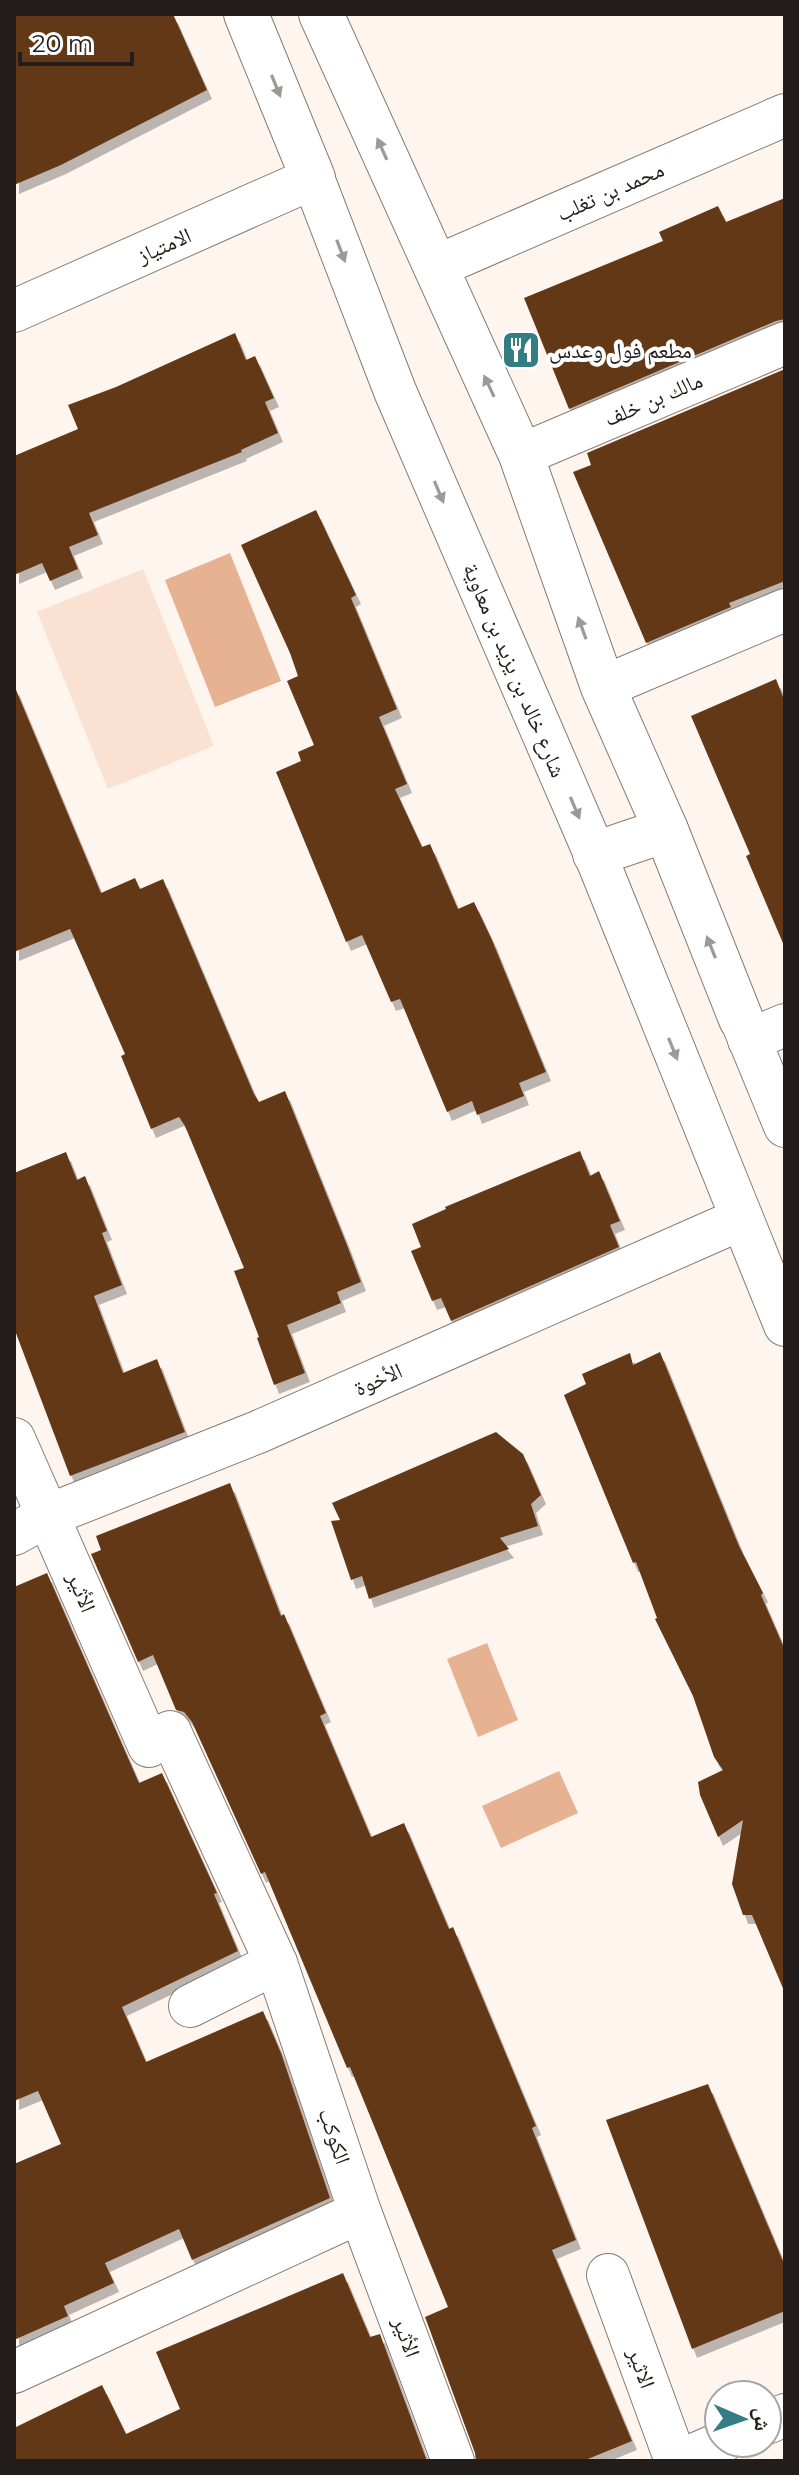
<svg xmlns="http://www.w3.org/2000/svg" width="799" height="2475" viewBox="0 0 799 2475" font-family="Montserrat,'Noto Naskh Arabic',sans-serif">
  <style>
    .green { fill: #fbe1d1 }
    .water { fill: #e7b291 }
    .building { fill: #643819; filter: url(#shadow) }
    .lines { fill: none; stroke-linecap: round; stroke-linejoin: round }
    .minor-casing { stroke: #867b74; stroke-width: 44 }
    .secondary-casing { stroke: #867b74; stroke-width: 46 }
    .minor { stroke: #fff; stroke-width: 42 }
    .secondary { stroke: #fff; stroke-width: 44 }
    .oneway { fill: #9c9998 }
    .labels { text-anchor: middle; stroke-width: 8; stroke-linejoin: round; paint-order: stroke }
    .street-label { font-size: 22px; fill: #221d1b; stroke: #fff }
    .poi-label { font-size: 22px; fill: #221d1b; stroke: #fff; text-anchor: start }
  </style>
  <defs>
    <filter id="shadow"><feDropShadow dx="5" dy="9" stdDeviation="0" flood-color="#0004"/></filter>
  </defs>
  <rect width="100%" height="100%" fill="#fff5ef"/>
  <path class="green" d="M143 569 214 746 108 789 37 612Z"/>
  <g class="water">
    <path d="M230 553 281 681 215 707 165 580Z"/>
    <path d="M487 1643 518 1720 478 1737 447 1659Z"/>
    <path d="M559 1771 578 1813 501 1848 482 1806Z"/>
  </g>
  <g class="building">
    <path d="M14 14H173L207 90 61 165 14 185Z"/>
    <path d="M785 198V319L776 321 569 409 524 298 663 241 659 232 718 206 726 222Z"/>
    <path d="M235 333 246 360 255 356 274 398 265 402 278 433 241 450 242 452 89 513 98 535 69 547 78 569 50 581 42 563 14 575V456L78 429 68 405 116 387Z"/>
    <path d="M785 369V581L729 603 731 607 646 643 573 472 591 465 587 453Z"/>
    <path d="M316 510 356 595 351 598 397 709 379 717 407 784 395 789 422 847 430 844 458 909 474 902 492 940 546 1072 519 1083 524 1096 477 1115 472 1101 447 1112 400 999 391 1002 362 935 346 942 276 772 301 761 298 752 314 745 287 681 298 676 290 653 241 545Z"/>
    <path d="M776 679 785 702V948L746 856 750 854 691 716Z"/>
    <path d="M14 685 101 893 135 878 140 889 163 879 254 1094 259 1102 285 1091 347 1245 361 1282 337 1292 341 1303 287 1325 305 1373 274 1385 257 1338 259 1337 234 1271 244 1268 185 1126 179 1117 151 1129 121 1056 125 1054 70 929 14 952Z"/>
    <path d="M580 1151 590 1176 599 1171 620 1221 610 1225 619 1247 451 1321 441 1298 432 1301 411 1251 421 1247 412 1224 446 1209 445 1207Z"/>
    <path d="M66 1152 77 1180 85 1176 107 1231 102 1233 122 1285 94 1296 123 1373 157 1359 185 1432 70 1476 14 1328V1173Z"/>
    <path d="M660 1352 739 1546 763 1593 761 1595 785 1650V1993L752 1915H743L732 1884 743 1820 718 1837 700 1795 698 1782 723 1770 714 1757 693 1696 655 1619 657 1618 636 1562 633 1563 564 1395 586 1384 582 1374 630 1353 633 1365Z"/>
    <path d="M496 1432 523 1454 541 1495 531 1504 538 1526 500 1538 509 1549 369 1599 362 1576 351 1580 331 1521 340 1520 332 1503Z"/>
    <path d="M230 1483 281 1616 284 1614 326 1713 320 1716 371 1837 404 1823 449 1929 453 1927 536 2126 532 2128 576 2240 552 2250 632 2441 583 2461H476L475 2453 425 2317 448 2307 350 2067 347 2068 265 1872 261 1874 192 1722 184 1712 176 1710 153 1655 138 1662 91 1554 101 1550 96 1536Z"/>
    <path d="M47 1573 139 1783 162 1773 217 1893 214 1894 238 1951 122 2007 146 2062 263 2011 281 2053 330 2198 192 2260 179 2229 105 2263 114 2283 64 2306 68 2316 14 2340V2164L61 2144 38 2091 14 2101V1587Z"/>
    <path d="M708 2084 785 2266V2311L692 2349 606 2120Z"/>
    <path d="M343 2273 370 2337 380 2334 427 2461H14V2428L102 2385 126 2434 180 2409 156 2352Z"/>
  </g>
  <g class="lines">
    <defs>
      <g id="minor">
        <path d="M435 267 785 115"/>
        <path d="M14 311 313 178 395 391 595 854 785 1325"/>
        <path d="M521 455 785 343"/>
        <path d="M603 687 785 610"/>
        <path d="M741 1019 785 1126"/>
        <path d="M749 1040 785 1025"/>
        <path d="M14 1439 149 1746 170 1732 276 1963 360 2212 14 2372"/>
        <path d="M14 1534 49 1515 258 1432 741 1219"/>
        <path d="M190 2006 276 1963"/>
        <path d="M360 2212 453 2461"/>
        <path d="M608 2275 676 2461"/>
        <path d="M767 2423 785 2415"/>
        <path d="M680 2461 721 2443"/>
      </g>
      <g id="secondary">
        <path d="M246 14 313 178"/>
        <path d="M321 14 521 455 603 687 666 830 741 1019"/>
        <path d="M595 854 666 830"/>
      </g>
    </defs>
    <use href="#minor" class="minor-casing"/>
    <use href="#secondary" class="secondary-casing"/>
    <use href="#minor" class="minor"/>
    <use href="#secondary" class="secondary"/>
  </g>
  <defs><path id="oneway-solid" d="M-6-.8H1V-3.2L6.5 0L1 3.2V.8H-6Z" transform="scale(2)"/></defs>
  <g class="oneway">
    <use href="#oneway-solid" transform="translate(276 86) rotate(68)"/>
    <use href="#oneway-solid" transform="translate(382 149) rotate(-114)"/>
    <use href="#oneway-solid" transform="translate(341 251) rotate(69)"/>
    <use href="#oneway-solid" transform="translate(489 386) rotate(-115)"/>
    <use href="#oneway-solid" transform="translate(439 492) rotate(67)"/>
    <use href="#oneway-solid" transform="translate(582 628) rotate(-110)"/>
    <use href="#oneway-solid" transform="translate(575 808) rotate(67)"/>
    <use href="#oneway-solid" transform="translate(711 947) rotate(-112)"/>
    <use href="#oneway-solid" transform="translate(673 1049) rotate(68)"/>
  </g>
  <defs>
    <symbol id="restaurant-square" viewBox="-11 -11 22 22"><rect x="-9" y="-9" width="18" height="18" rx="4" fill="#357d84" stroke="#fff"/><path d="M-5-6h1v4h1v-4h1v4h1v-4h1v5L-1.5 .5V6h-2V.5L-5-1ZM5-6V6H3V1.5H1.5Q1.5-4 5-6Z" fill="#fff"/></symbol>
  </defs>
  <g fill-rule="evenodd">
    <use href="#restaurant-square" x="499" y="328" width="44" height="44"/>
  </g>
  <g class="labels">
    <g class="street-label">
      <text transform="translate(610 191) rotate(-24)" y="8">محمد بن تغلب</text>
      <text transform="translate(164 245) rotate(-24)" y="8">الامتياز</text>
      <text transform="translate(653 399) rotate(-23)" y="8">مالك بن خلف</text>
      <text transform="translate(515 670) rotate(67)" y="8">شارع خالد بن يزيد بن معاوية</text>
      <text transform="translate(378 1379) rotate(-24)" y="8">الأخوة</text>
      <text transform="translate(82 1592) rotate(67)" y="8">الأثير</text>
      <text transform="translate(335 2136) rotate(71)" y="8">الكوكب</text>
      <text transform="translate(407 2337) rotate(70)" y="8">الأثير</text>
      <text transform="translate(642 2368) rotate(70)" y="8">الاثير</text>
    </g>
    <g class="poi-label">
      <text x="549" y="358">مطعم فول وعدس</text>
    </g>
  </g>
  <rect width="799" height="2475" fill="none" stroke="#221d1b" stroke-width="32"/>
  <g transform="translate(743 2419) rotate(92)"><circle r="38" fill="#ffffff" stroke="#a7a5a4" stroke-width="2"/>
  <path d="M0-6L14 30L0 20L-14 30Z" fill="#357d84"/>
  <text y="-12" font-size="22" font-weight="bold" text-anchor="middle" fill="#221d1b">ش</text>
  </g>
  <path d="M20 52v12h112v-12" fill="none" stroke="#221d1b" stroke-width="4"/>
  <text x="32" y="52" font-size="24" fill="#221d1b" stroke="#ffffff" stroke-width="6" paint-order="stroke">20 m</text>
</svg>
